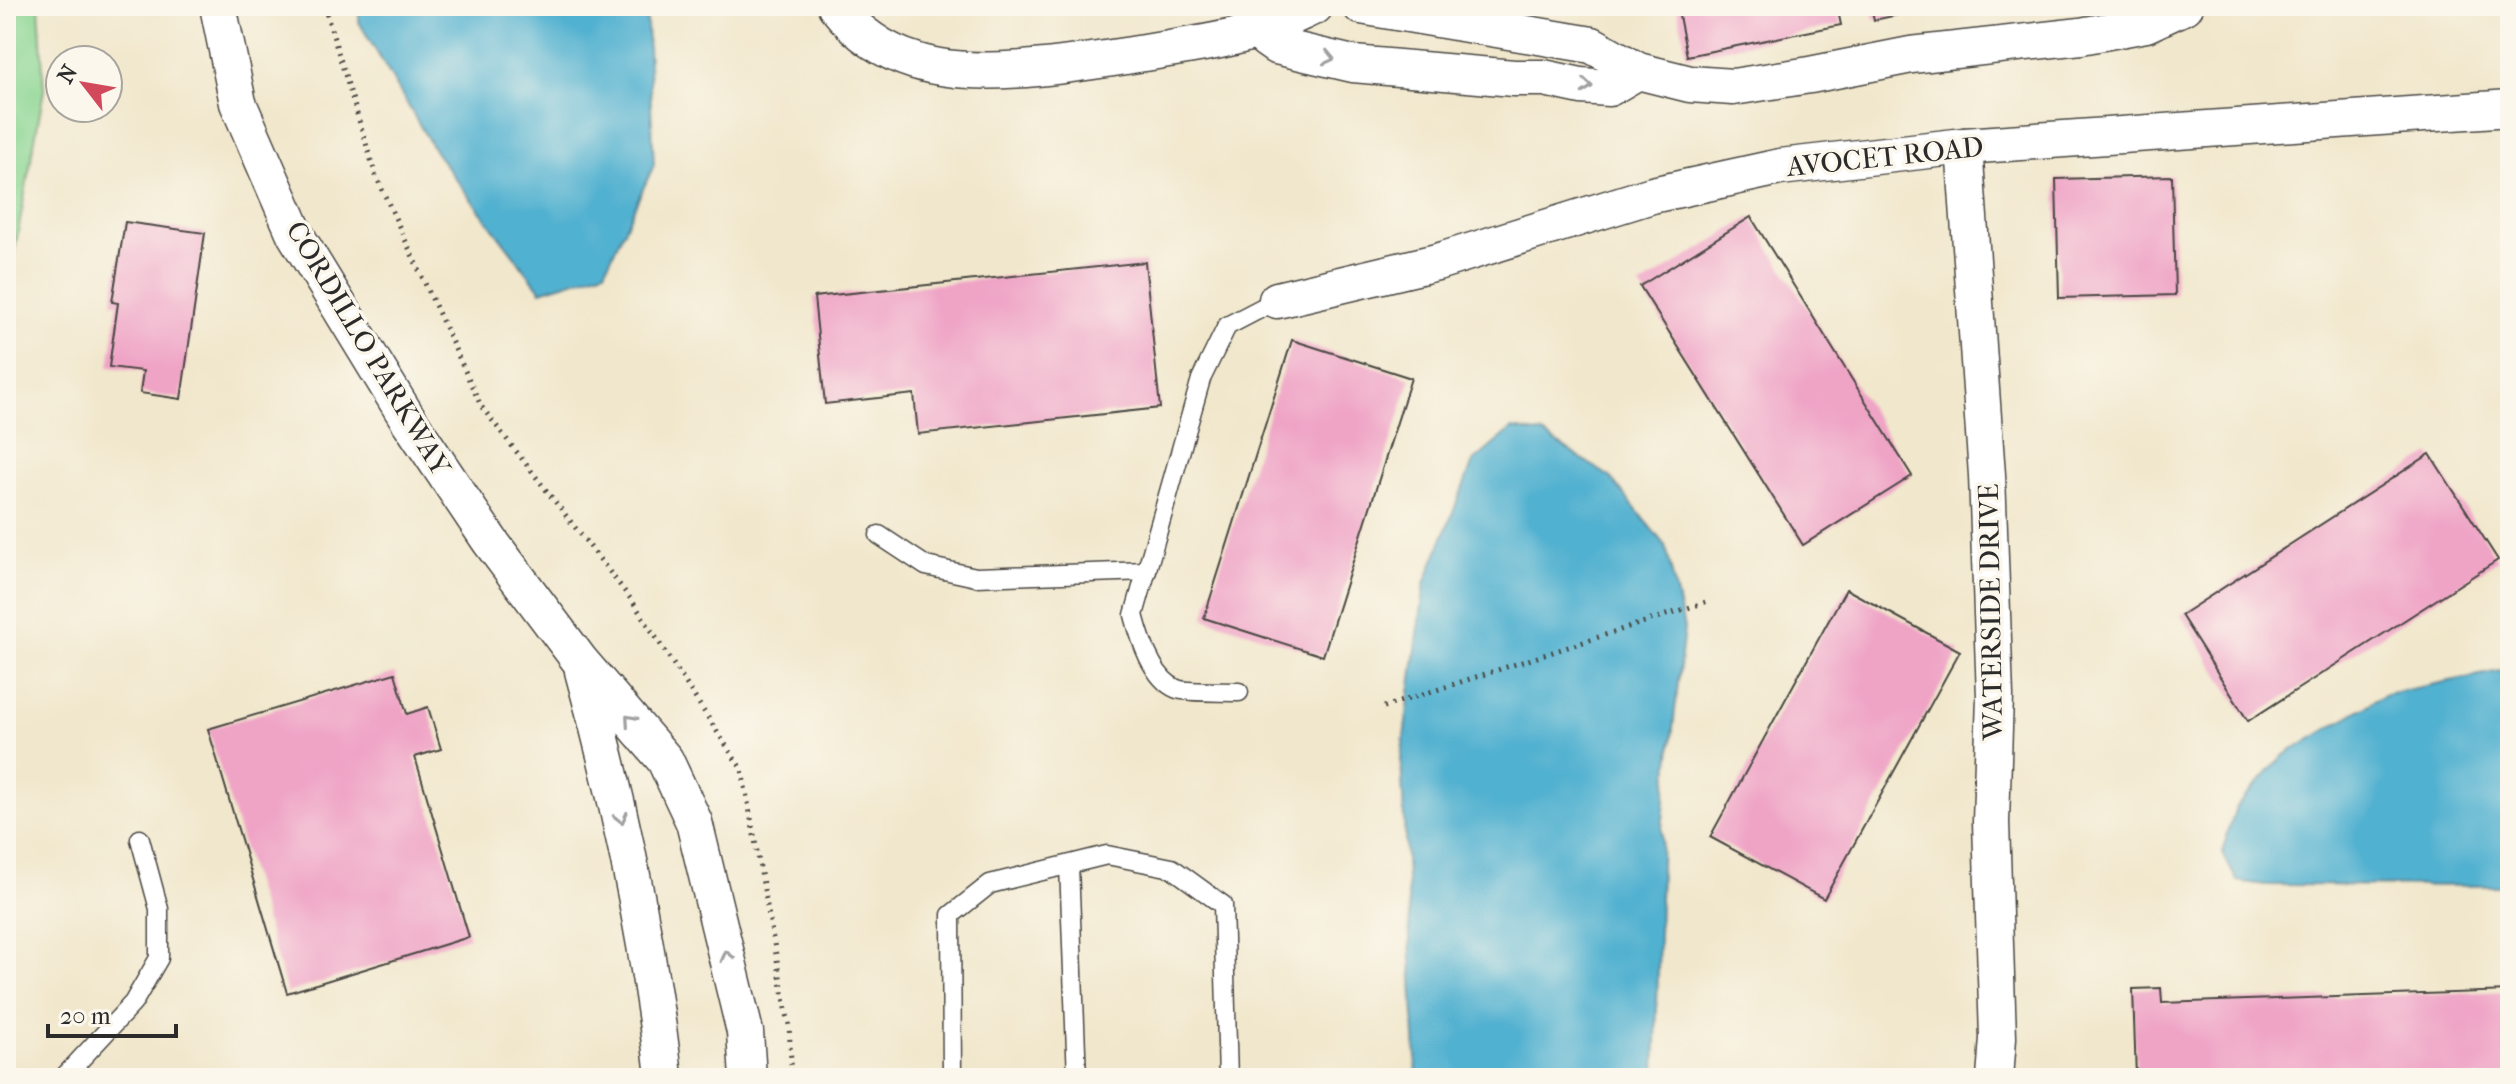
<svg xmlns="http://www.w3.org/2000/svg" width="2516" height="1084" viewBox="0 0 2516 1084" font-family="'IM FELL French Canon',serif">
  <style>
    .green { fill: #8ad592; stroke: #5a805e; stroke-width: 2 }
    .water { fill: #51b1d0; stroke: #3e6e7e; stroke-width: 2 }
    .building { fill: #efa4c6 }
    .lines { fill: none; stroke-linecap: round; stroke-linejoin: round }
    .lane-casing { stroke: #494743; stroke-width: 21 }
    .street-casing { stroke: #494743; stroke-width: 39 }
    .path { stroke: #494743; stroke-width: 5; stroke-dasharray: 2 6; stroke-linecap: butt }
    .lane { stroke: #fff; stroke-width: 18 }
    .street { stroke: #fff; stroke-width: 36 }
    .oneway { stroke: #a0a0a0 }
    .labels { text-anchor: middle; stroke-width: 7; stroke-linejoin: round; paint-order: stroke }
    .street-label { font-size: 28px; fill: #2b2b2b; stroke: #fbf7ec }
  </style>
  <rect width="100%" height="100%" fill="#fbf7ec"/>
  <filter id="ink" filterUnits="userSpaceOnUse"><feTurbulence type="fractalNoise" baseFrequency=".0125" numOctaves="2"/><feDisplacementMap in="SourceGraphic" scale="16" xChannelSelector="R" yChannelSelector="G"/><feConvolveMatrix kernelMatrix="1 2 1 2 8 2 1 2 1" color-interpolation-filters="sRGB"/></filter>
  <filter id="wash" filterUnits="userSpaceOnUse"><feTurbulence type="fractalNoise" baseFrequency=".006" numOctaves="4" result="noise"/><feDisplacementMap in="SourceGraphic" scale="32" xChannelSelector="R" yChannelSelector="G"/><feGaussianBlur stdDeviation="1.8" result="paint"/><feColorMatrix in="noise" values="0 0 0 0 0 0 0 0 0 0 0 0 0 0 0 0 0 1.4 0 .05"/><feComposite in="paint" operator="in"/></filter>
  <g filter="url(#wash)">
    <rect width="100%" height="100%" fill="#f1e7cc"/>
    <path class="green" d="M6 6H39L44 90 6 297Z"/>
    <g class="water">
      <path d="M359 6H646L654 165 605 271 541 291 436 153 359 22Z"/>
      <path d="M1512 429 1543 434 1610 477 1666 547 1684 628 1662 829 1655 1078H1417L1401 759 1425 583 1473 462Z"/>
      <path d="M2510 669V886L2265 885 2237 881 2222 852 2236 807 2283 756 2386 694Z"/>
    </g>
    <g id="blocks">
      <g class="building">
        <path d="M1677 6H1837L1841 25 1687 56Z"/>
        <path d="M1871 6H1935V7L1874 20Z"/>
        <path d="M2172 176 2175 295 2059 298 2056 179Z"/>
        <path d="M1751 217 1912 476 1803 545 1640 286Z"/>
        <path d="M125 222 205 233 181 399 140 393 143 371 109 367 118 303 112 302Z"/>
        <path d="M1145 262 1160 408 918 434 914 394 825 404 814 297Z"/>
        <path d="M1292 340 1411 378 1323 656 1204 618Z"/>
        <path d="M2430 454 2498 560 2248 721 2181 615Z"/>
        <path d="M1846 589 1960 651 1824 899 1710 837Z"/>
        <path d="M395 673 407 714 428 707 441 749 415 757 469 937 287 993 208 729Z"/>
        <path d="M2161 988 2162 1003 2510 991V1078H2136L2133 989Z"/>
      </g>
    </g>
  </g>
  <g filter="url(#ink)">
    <use href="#blocks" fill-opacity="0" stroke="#494743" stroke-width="2"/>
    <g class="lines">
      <defs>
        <g id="lane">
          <path d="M879 535 926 566 976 577 1147 571"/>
          <path d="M1239 692C1226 691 1187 693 1177 689 1152 679 1140 638 1134 615L1201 379 1227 326 1277 300"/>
          <path d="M1069 865 1077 1078"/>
          <path d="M63 1078 133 1003 159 958V909L140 839"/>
          <path d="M952 1078 951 915 990 884 1107 855 1172 868 1223 905 1228 1078"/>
        </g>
        <g id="street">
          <path d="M218 6 238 103 295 234 408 419 490 541 580 661 665 760 694 822 745 1032 748 1078"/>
          <path d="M836 6C857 33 882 51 915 61 979 82 1078 63 1145 53 1183 46 1222 42 1259 30 1278 24 1297 14 1315 6"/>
          <path d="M1361 6 1592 45 1638 71 1690 84 1733 87 1810 75 1911 55 2081 36 2146 24 2185 6"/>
          <path d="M1260 30 1266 39 1276 46 1353 64 1514 78H1544L1581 86 1609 88 1638 71"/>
          <path d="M1964 146 1987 475 1995 696 1991 822 1998 1038 1995 1078"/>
          <path d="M1277 300 1437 262 1652 195 1780 167 1964 146 2510 108"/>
          <path d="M583 671C608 762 629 851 645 945 652 989 660 1033 664 1078"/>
        </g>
      </defs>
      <use href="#lane" class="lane-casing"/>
      <use href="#street" class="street-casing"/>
      <g class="path">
        <path d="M324 6 376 176 481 406 633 602 742 770 789 1025 792 1078"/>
        <path d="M1384 707 1706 602"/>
      </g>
      <use href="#lane" class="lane"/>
      <use href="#street" class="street"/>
    </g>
    <defs><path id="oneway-chevron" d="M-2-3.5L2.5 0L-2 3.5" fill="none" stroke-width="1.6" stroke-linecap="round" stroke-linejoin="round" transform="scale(2)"/></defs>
    <g class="oneway">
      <use href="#oneway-chevron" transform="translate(1329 58) rotate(13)"/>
      <use href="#oneway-chevron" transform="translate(1587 86) rotate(6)"/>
      <use href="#oneway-chevron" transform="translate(630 720) rotate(-131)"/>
      <use href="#oneway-chevron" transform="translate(621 818) rotate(77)"/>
      <use href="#oneway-chevron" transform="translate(727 956) rotate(-104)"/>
    </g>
  </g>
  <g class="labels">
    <g class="street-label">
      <text transform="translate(1885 156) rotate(-6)" y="10">AVOCET ROAD</text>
      <text transform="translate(369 348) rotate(59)" y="10">CORDILLO PARKWAY</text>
      <text transform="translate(1990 612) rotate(-91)" y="10">WATERSIDE DRIVE</text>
    </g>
  </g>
  <rect width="2516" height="1084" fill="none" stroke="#fbf7ec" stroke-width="32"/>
  <g transform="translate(84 84) rotate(301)"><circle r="38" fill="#fbf7ec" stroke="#a8a59f" stroke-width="2"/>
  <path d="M0-6L14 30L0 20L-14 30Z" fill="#d1495b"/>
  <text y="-12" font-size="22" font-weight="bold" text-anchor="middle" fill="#2b2b2b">N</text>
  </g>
  <path d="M48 1024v12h128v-12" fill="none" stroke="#2b2b2b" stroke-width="4"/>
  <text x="60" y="1024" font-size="24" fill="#2b2b2b" stroke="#fbf7ec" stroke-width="6" paint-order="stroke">20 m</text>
</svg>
